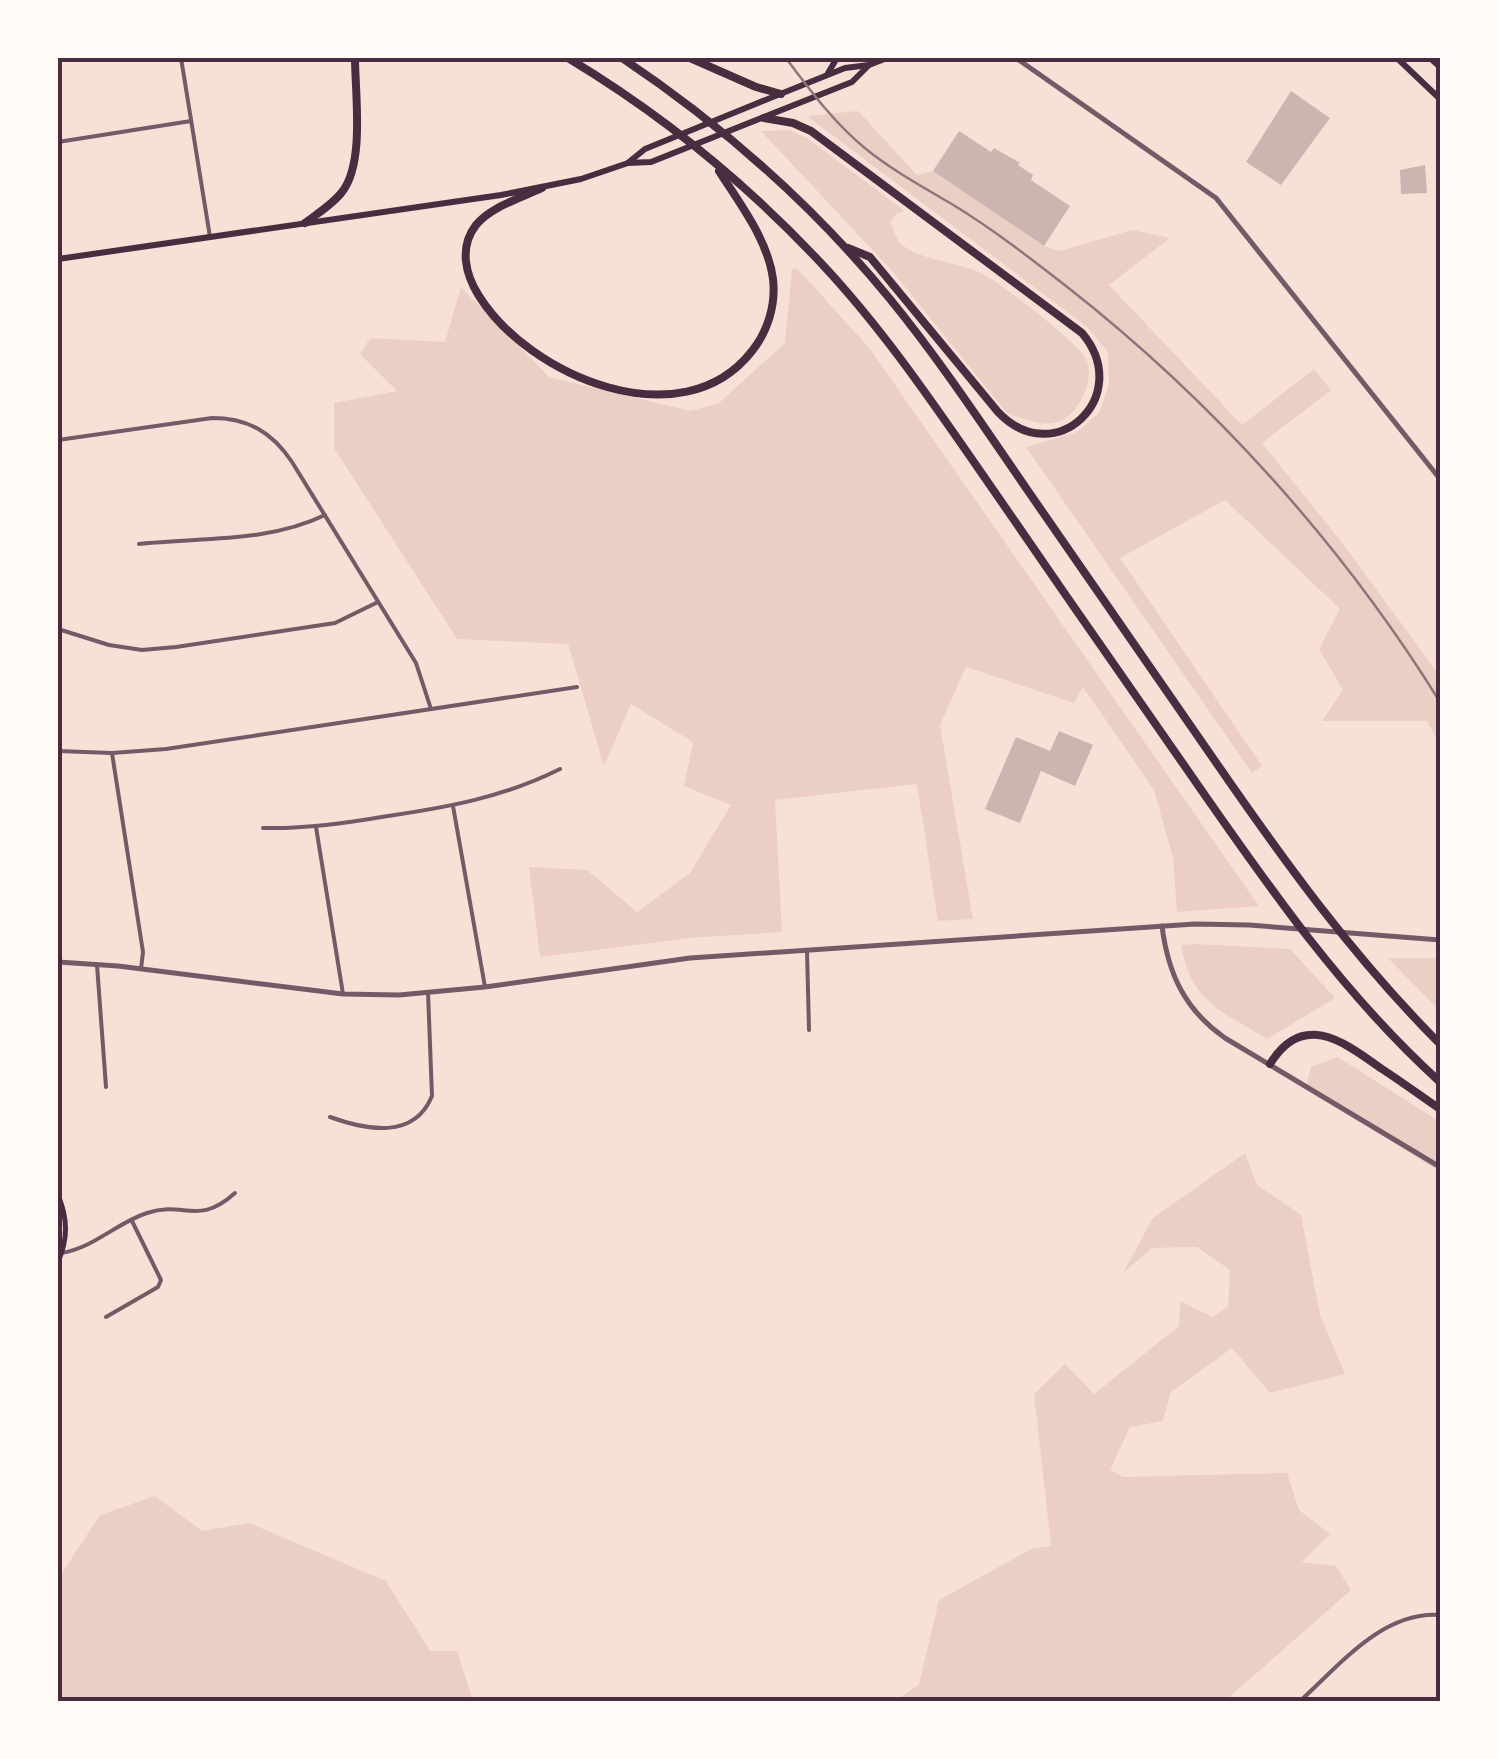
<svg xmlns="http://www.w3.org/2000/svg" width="1498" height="1759" viewBox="0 0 1498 1759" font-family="Rubik,sans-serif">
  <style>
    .green { fill: #ebcfc5 }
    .building { fill: #ccb4b1 }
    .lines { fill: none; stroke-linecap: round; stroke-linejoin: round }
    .minor { stroke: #755966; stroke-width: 4 }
    .tertiary { stroke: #755966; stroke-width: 5 }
    .secondary { stroke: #4a2c40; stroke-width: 5 }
    .primary { stroke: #4a2c40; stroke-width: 6 }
    .trunk { stroke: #4a2c40; stroke-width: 6 }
    .motorway { stroke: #4a2c40; stroke-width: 8 }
    .rail { stroke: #8f747c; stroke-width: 2.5 }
    .neatline { fill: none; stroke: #4a2c40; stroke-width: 4 }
  </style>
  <rect width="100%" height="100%" fill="#f7e1d7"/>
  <g class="green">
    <path d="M858 111 917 175 933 171 1044 246 1059 251 1132 230 1170 238 1109 285 1242 425 1314 369 1331 390 1262 443 1340 540 1434 668 1440 679V745L1427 721H1322L1343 690 1319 649 1340 609 1225 500 1120 558 1262 766 1252 773 1026 447 1077 432 1099 413 1109 384 1108 352 1087 327 807 116Z"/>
    <path d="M789 130 807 138 905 211 896 214 890 222C893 227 896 238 900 243 918 260 957 262 979 272 998 280 1077 342 1086 359 1091 368 1089 380 1086 389 1069 432 1043 429 1006 412L893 272 761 131Z"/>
    <path d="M797 268 870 349 1259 906 1177 912 1173 858 1154 790 1083 687 1074 703 966 667 940 725 973 919 938 921 917 784 775 800 782 932 689 938 540 957 529 867 587 870 637 912 690 873 731 805 684 786 693 742 631 704 604 766 568 644 457 639 334 448V403L397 391 360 354 370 338 445 342 461 287 549 377 690 411 719 403 785 343 792 269Z"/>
    <path d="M1195 944 1290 949 1335 998 1267 1039C1222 1011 1191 1003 1181 945Z"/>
    <path d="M1388 958H1440V1011Z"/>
    <path d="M1338 1057 1440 1122V1172L1306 1087 1311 1067Z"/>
    <path d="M1245 1153 1257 1185 1301 1215 1320 1315 1345 1374 1270 1393 1232 1348 1171 1392 1163 1421 1130 1427 1110 1470 1123 1477 1287 1473 1299 1510 1330 1534 1302 1562 1336 1566 1351 1590 1225 1701H895L919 1684 939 1600 1033 1548 1051 1546 1034 1394 1065 1364 1094 1394 1179 1326 1180 1301 1213 1317 1228 1307 1230 1270 1197 1247 1152 1248 1123 1273 1153 1218Z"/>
    <path d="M155 1496 202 1531 249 1523 386 1581 430 1651H457L473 1701H58V1579L100 1515Z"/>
  </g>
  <g class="building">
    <path d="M1291 91 1330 118 1281 185 1246 162Z"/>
    <path d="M959 131 991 152 994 148 1020 163 1018 165 1033 175 1031 180 1070 206 1044 246 933 171Z"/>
    <path d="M1425 165 1427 193 1401 194 1400 170Z"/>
    <path d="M1059 731 1093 745 1075 786 1041 771 1020 823 985 809 1016 737 1050 751Z"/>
  </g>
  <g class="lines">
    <g class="minor">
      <path d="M181 58 210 237"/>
      <path d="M58 142 191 121"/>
      <path d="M58 440 212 418C248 418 272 432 292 462L416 663 431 709"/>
      <path d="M139 544C202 537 267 543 325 515"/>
      <path d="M58 629 109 645 142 650 176 647 335 623 378 602"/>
      <path d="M58 751 112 753 166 749 577 687"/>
      <path d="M112 753 143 952 141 969"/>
      <path d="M453 806 485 987"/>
      <path d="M316 827 343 994"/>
      <path d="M263 828C306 829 346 823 388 816 449 807 504 797 560 769"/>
      <path d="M807 951 809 1030"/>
      <path d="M97 965 106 1087"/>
      <path d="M330 1117C366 1130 414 1140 432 1096L428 992"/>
      <path d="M61 1253C94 1248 116 1223 147 1213 185 1200 197 1227 235 1193"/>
      <path d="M106 1317 158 1287 161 1280 132 1221"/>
      <path d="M58 1592V1608"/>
      <path d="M1299 1702C1339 1666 1382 1611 1440 1615"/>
    </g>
    <g class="tertiary">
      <path d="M1016 58 1216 198 1440 479"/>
      <path d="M1162 926C1168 974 1185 1010 1225 1038L1440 1167"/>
      <path d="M58 962 118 966 343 994 399 995 485 987 690 958 1195 924 1249 925 1440 940"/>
    </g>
    <path class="secondary" d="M58 1195C68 1219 68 1239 58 1262"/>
    <g class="primary">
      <path d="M828 73 837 58"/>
      <path d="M629 162 645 149 753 105 845 68 869 65 887 58"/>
      <path d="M58 259 501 195 581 179 628 163 651 162 852 82 869 65"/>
    </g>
    <g class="trunk">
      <path d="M1397 58 1440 99"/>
      <path d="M1430 58 1440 67"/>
    </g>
    <g class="motorway">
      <path d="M568 58C661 114 746 183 820 262 886 332 939 412 994 491 1060 587 1126 682 1193 778 1268 886 1342 993 1440 1082"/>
      <path d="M622 58C722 125 813 205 890 299 939 359 982 424 1026 488 1089 579 1152 670 1215 761 1284 861 1354 958 1440 1044"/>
      <path d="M690 58 756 87 781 94"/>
      <path d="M764 118 793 123 811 131 1082 333C1135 396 1055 472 998 412L870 257 848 248"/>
      <path d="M542 188C521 198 490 207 476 225 459 247 465 274 479 296 529 376 682 441 752 351 768 331 776 304 773 279 768 240 740 204 719 171"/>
      <path d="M305 223C318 213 333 204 342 192 365 163 355 93 355 58"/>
      <path d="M1270 1064C1303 1010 1344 1042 1382 1069 1402 1082 1421 1096 1440 1109"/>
    </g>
    <path class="rail" d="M786 58C810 90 834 123 866 149 893 171 925 188 955 206 994 230 1030 258 1066 286 1213 401 1342 544 1440 702"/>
  </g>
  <rect width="1498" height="1759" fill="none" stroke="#fffaf5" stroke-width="120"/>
  <rect x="60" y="60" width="1378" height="1639" class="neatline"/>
</svg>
